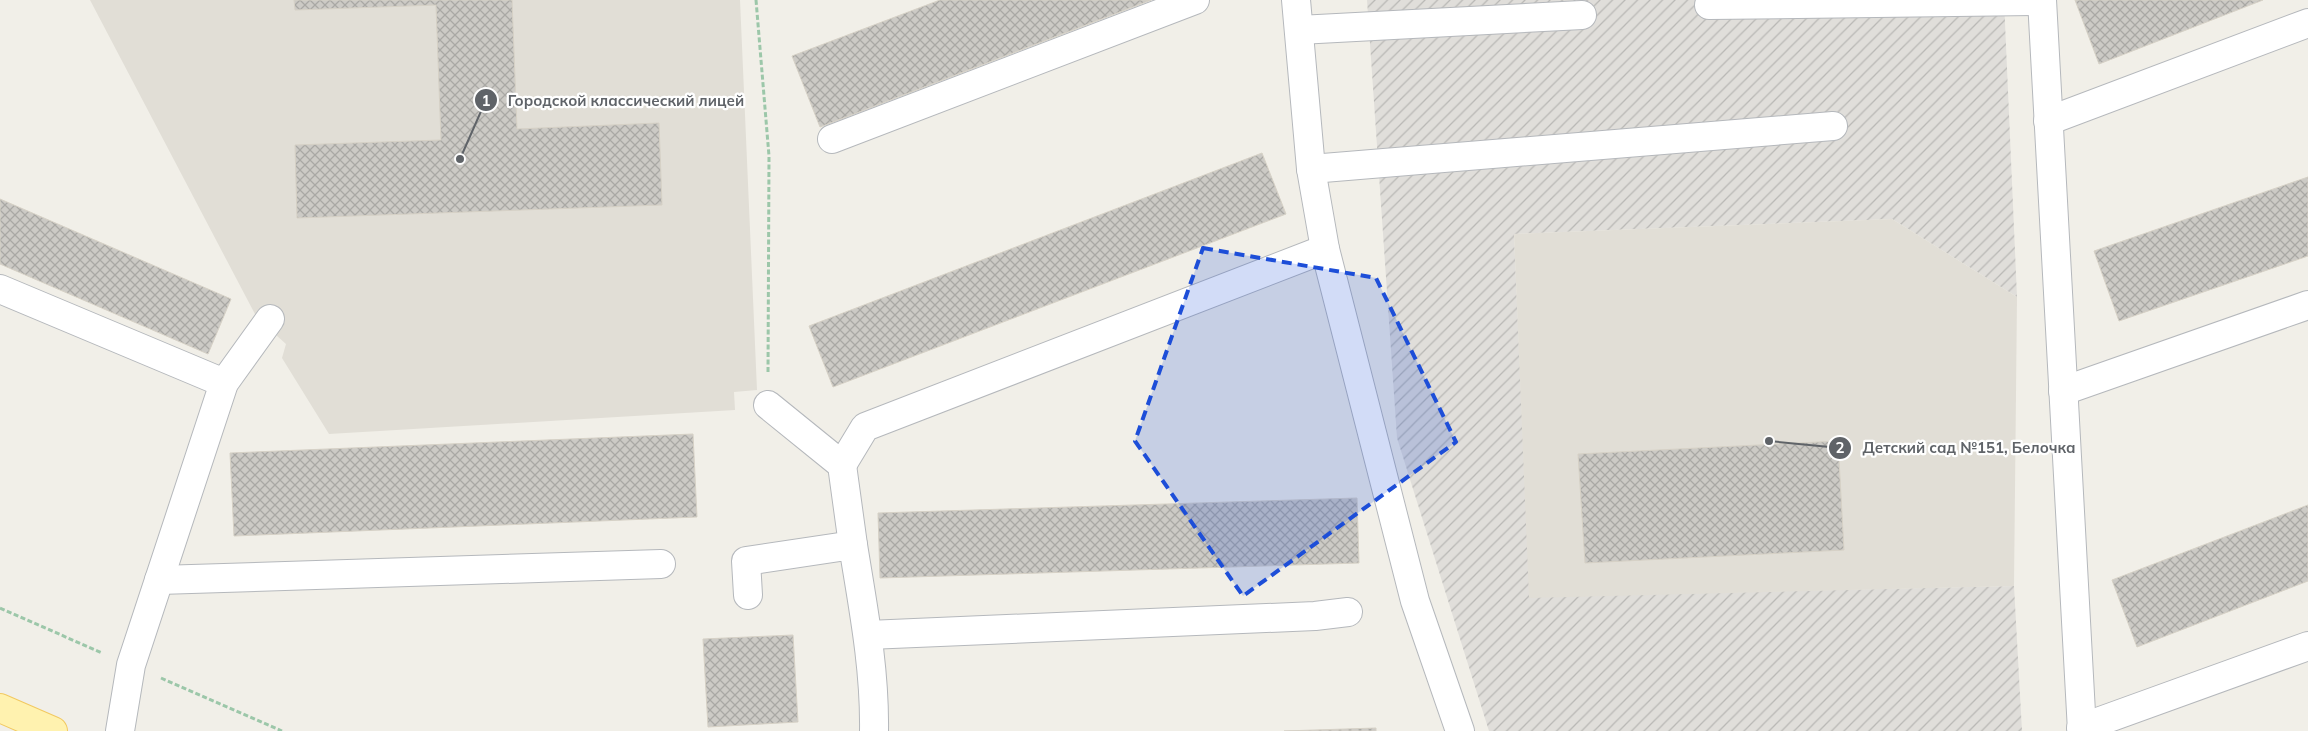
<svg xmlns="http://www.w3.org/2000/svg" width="2308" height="731" viewBox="0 0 2308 731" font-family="Mulish,sans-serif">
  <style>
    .industrial { fill: url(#industrial-furrows) }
    .education { fill: #e1ded6 }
    .building { fill: url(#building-cross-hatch); stroke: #d6d1c6 }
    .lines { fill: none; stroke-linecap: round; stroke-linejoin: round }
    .minor-casing { stroke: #b5b8bc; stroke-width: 30 }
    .major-casing { stroke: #f2c960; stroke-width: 30 }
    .path { stroke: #9cc7a9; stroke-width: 3; stroke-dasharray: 5 2.5; stroke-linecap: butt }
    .minor { stroke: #fff; stroke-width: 28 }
    .major { stroke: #fff2af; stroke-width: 28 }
    .marked { fill: #1d4ed8; fill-opacity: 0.2; stroke: #1d4ed8; stroke-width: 4; stroke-dasharray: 10 6; stroke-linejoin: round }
    .leader { fill: none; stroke: #5f6368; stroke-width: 2 }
    .callout-dot { fill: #5f6368; stroke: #fff; stroke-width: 2 }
    .mark-label { font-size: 15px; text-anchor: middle; font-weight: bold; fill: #fff }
    .callout-label { font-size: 15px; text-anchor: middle; font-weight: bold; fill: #5f6368; stroke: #fff; stroke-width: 4.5; stroke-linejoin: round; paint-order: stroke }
  </style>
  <defs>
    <pattern id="industrial-furrows" width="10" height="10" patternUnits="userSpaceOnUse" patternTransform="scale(1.25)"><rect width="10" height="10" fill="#e0deda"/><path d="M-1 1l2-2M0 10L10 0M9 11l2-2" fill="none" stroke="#b9b8b5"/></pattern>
    <pattern id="building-cross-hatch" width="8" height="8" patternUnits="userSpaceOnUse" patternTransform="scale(1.25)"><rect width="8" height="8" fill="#cccac5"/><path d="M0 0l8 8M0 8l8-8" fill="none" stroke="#a9a8a4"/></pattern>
  </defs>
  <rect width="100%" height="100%" fill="#f1efe8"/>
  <path class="industrial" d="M1367 0H2004L2017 297 1892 219 1514 234 1530 597 2014 586 2022 731H1489L1397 438Z"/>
  <g class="education">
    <path d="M90 0H740L757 390 734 392 735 410 329 434 282 358 286 344 257 318Z"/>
    <path d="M1892 219 2017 297 2014 586 1529 598 1514 234Z"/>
  </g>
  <g class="building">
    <path d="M294 0H512L517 129 659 123 662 205 297 218 295 145 441 140 436 5 295 10Z"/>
    <path d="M940 0H1151L820 127 792 56Z"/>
    <path d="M2075 0H2263L2099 64Z"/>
    <path d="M1262 153 1286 214 833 387 809 326Z"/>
    <path d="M2308 177V256L2119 321 2094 251Z"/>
    <path d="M0 199 231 299 208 354 0 264Z"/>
    <path d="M693 434 697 517 234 536 230 453Z"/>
    <path d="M1838 441 1844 550 1585 563 1578 454Z"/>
    <path d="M1357 498 1359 563 880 578 878 513Z"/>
    <path d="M2308 505V581L2137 647 2112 580Z"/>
    <path d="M793 635 798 722 708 727 703 639Z"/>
    <path d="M1376 728V731H1284Z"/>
  </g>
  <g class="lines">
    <defs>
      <g id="minor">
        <path d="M1296 0 1311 169 1325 249 1415 601 1460 731"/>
        <path d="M2042 0 2082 731"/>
        <path d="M1709 5 2042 1"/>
        <path d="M1299 30 1582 15"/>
        <path d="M2048 121 2308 23"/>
        <path d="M832 139 1195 0"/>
        <path d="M1311 169 1833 126"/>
        <path d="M0 289 224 383"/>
        <path d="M2063 391 2308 305"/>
        <path d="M768 405 842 465 853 545"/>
        <path d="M842 465 865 427 1325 249"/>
        <path d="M159 580 661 564"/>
        <path d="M748 595 746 561 853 545C863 607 875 668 874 731"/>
        <path d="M868 635 1315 616 1348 612"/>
        <path d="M2081 728 2308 646"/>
        <path d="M120 731 131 665 224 383 270 319"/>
      </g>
      <path id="major" d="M0 708 53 731"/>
    </defs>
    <use href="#minor" class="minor-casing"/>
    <use href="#major" class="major-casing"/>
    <g class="path">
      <path d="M756 0 769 156 768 374"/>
      <path d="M0 608 102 653"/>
      <path d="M161 678 282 731"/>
    </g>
    <use href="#minor" class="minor"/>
    <use href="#major" class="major"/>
  </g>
  <path class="marked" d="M1203 248 1376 278 1456 442 1243 596 1135 441Z"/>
  <path class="leader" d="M460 159L486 100M1769 441L1840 448"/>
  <g class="callout-dot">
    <circle cx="460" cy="159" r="5"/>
    <circle cx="1769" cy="441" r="5"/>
    <circle cx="486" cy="100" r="12"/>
    <circle cx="1840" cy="448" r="12"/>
  </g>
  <g class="mark-label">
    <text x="486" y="106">1</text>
    <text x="1840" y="453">2</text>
  </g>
  <g class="callout-label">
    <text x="626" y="106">Городской классический лицей</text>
    <text x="1969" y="453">Детский сад №151, Белочка</text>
  </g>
</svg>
